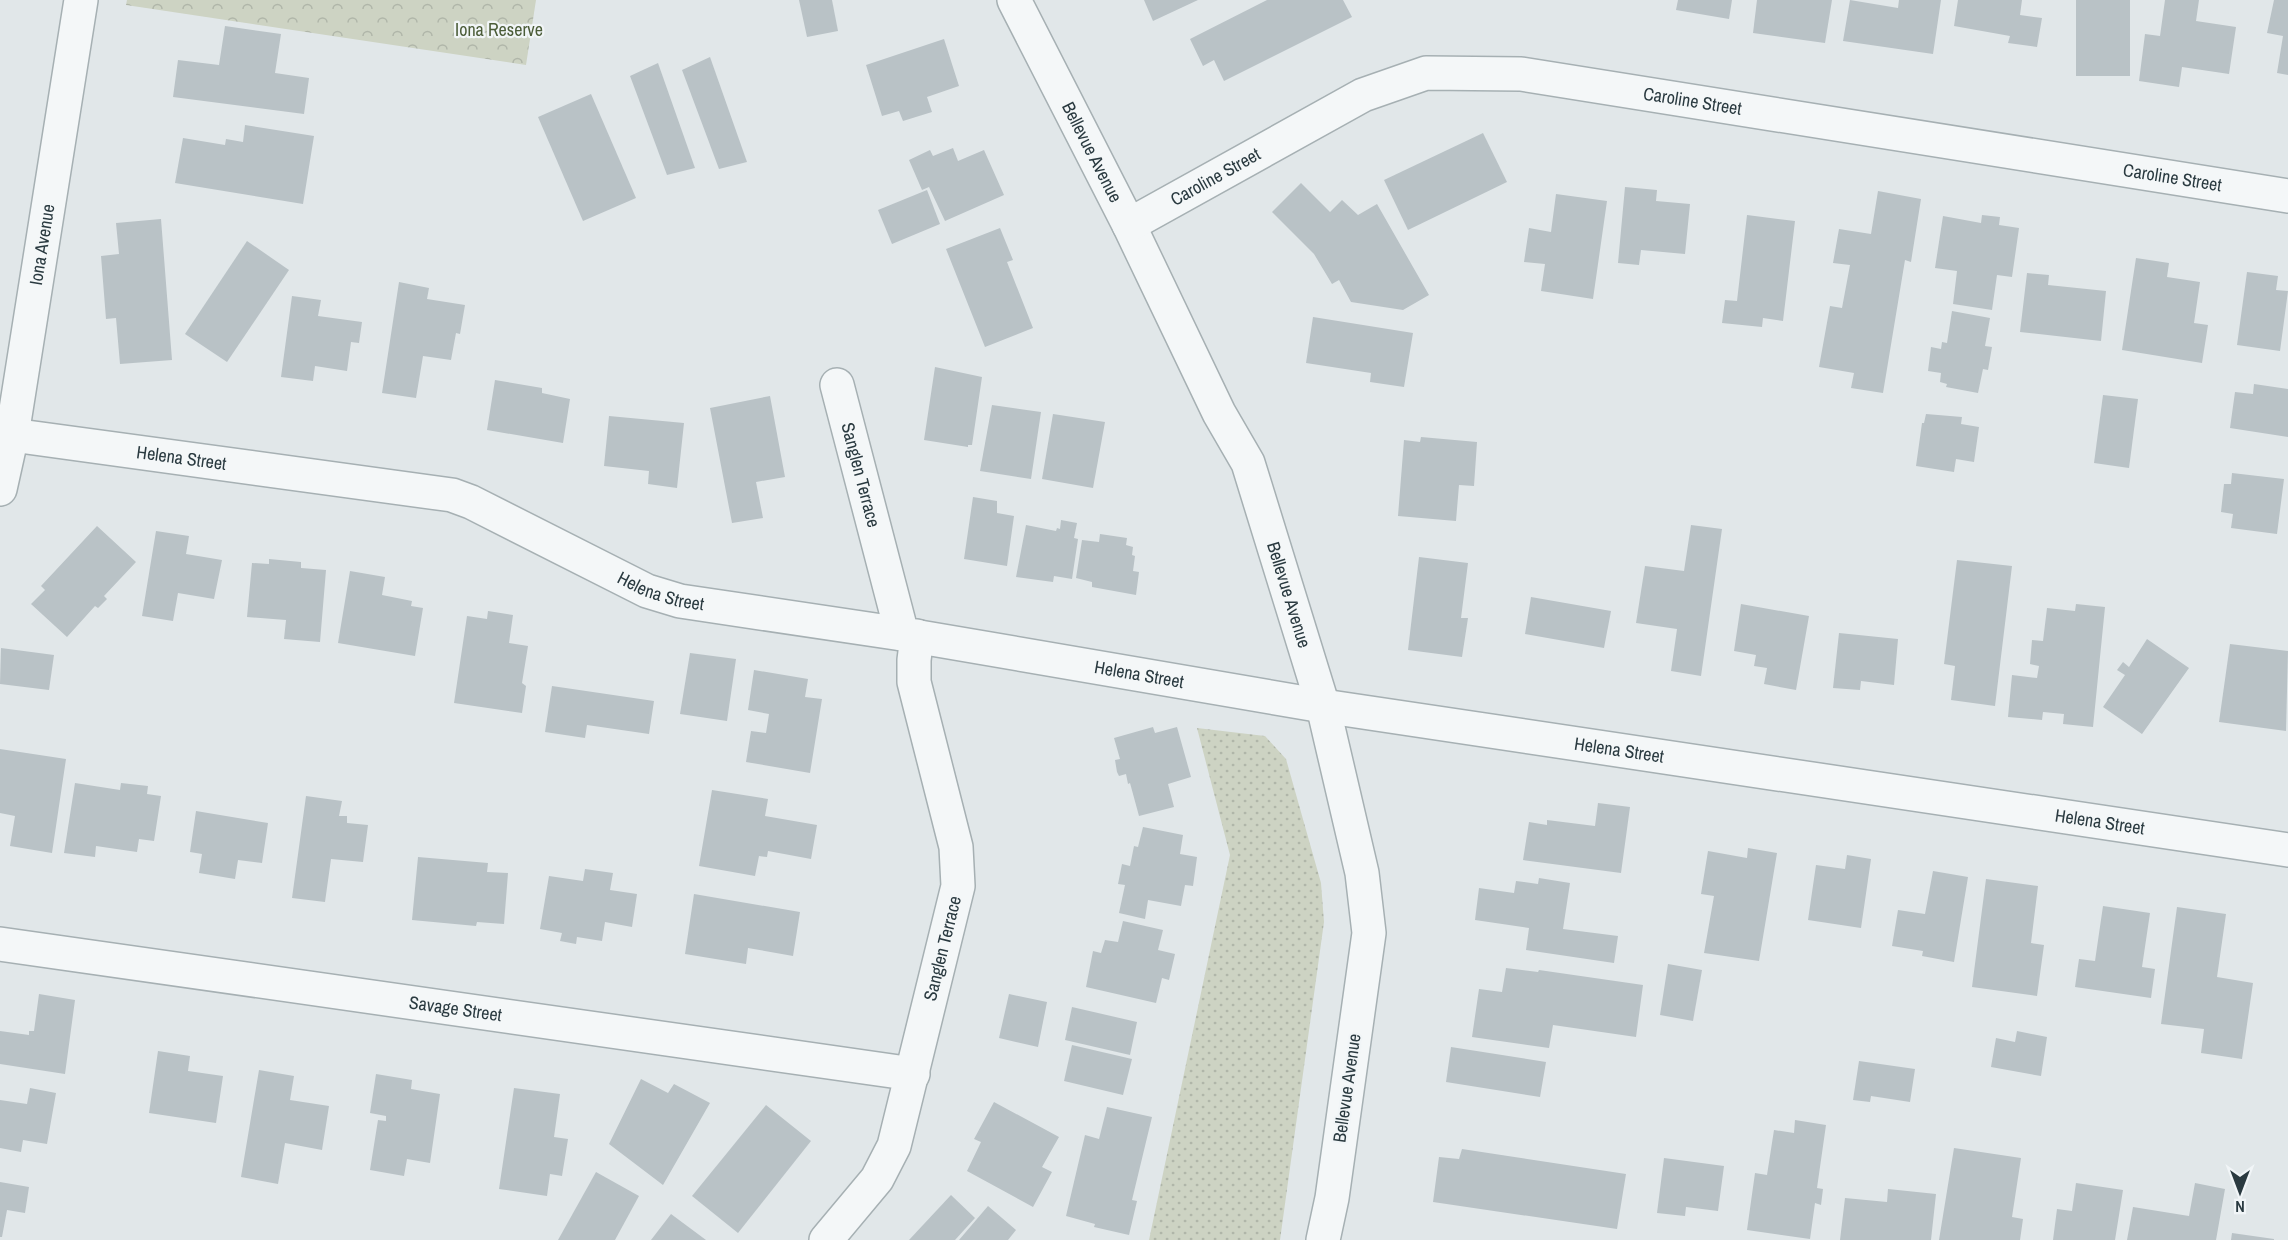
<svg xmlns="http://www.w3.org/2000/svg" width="2288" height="1240" viewBox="0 0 2288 1240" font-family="'Archivo Narrow',sans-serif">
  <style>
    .grass { fill: url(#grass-dots) }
    .park { fill: url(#park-crowns) }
    .building { fill: #b9c2c6 }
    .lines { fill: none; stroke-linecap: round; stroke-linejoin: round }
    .minor-casing { stroke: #a6b0b3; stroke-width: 36 }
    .minor { stroke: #f4f7f8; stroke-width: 33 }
    .labels { text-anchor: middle; stroke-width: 4.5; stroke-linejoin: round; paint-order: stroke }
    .park-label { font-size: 18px; fill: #4b5c38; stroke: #f1f5f7 }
    .street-label { font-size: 18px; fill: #2a3a40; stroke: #f1f5f7 }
  </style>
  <defs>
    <pattern id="grass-dots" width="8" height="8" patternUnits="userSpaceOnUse" patternTransform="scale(1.5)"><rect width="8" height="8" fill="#cdd3c3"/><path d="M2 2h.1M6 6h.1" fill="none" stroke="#b0b6a9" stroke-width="1.8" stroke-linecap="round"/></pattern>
    <pattern id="park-crowns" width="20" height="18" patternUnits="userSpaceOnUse" patternTransform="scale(1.5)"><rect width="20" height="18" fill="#cdd3c3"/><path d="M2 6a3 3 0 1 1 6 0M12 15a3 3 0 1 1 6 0" fill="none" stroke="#b0b6a9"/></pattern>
  </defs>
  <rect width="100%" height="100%" fill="#e1e7e9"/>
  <path class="grass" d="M1197 728 1265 736 1286 759 1321 883 1324 922 1280 1240H1149L1230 855Z"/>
  <path class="park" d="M127 0H536L526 65 126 5Z"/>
  <g class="building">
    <path d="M799 0H832L838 31 807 37Z"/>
    <path d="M1144 0H1198L1153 21Z"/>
    <path d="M1267 0H1343L1352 17 1224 81 1214 60 1203 66 1190 39Z"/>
    <path d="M1678 0H1732L1729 19 1676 10Z"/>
    <path d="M1757 0H1832L1825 43 1753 33Z"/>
    <path d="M1850 0 1898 8 1899 0H1941L1933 54 1843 41Z"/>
    <path d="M1958 0H2022L2020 15 2042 18 2037 47 2008 43 2010 36 1954 26Z"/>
    <rect x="2076" y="0" width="54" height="76"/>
    <path d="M2165 0H2199L2196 21 2236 27 2229 74 2182 67 2179 87 2139 81 2145 34 2160 36Z"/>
    <path d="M2274 0H2288V75L2277 73 2283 36 2267 33Z"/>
    <path d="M225 26 281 34 275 73 309 78 304 114 173 97 178 60 219 65Z"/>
    <path d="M944 39 959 86 927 97 932 112 903 121 899 111 882 116 866 65Z"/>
    <path d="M710 57 747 162 719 169 682 70Z"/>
    <path d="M658 63 695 168 667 175 630 76Z"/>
    <path d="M591 94 636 198 583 221 538 117Z"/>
    <path d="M245 125 314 136 303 204 175 183 183 138 225 145 226 139 243 142Z"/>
    <path d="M1483 133 1507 182 1408 230 1384 180Z"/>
    <path d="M953 148 958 161 984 150 1004 195 945 221 929 187 922 190 909 160 930 150 933 156Z"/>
    <path d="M1301 183 1330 212 1342 200 1358 215 1377 204 1429 295 1403 310 1351 302 1339 280 1332 284 1314 254 1272 212Z"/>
    <path d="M1625 187 1657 190 1656 201 1690 204 1685 254 1641 250 1639 265 1618 263Z"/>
    <path d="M927 190 940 224 892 244 878 210Z"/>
    <path d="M1878 191 1921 199 1911 262 1905 260 1883 393 1851 388 1854 373 1819 367 1830 306 1842 308 1850 265 1833 263 1839 229 1871 234Z"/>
    <path d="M1556 194 1607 201 1593 299 1541 291 1545 264 1524 262 1529 228 1551 232Z"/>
    <path d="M1747 215 1795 221 1783 321 1763 318 1762 327 1722 323 1725 300 1737 301Z"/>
    <path d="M1982 215 2000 217 1999 225 2019 228 2012 277 1997 275 1992 310 1953 304 1957 271 1935 268 1943 216 1981 223Z"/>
    <path d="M161 219 172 360 120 364 116 318 106 319 101 256 119 254 116 223Z"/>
    <path d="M1000 228 1013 260 1007 262 1033 328 985 347 946 249Z"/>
    <path d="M247 241 289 270 227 362 185 334Z"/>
    <path d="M2136 258 2169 263 2167 277 2200 282 2194 323 2208 325 2202 363 2122 350Z"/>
    <path d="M2247 272 2278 276 2276 290 2288 291 2280 351 2237 345Z"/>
    <path d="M2027 273 2049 275 2048 285 2106 291 2101 341 2020 332Z"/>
    <path d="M399 282 429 288 427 299 465 305 460 334 456 333 451 360 423 356 416 398 382 393Z"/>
    <path d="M292 296 321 300 318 316 362 322 359 343 351 342 347 371 315 366 313 381 281 377Z"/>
    <path d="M1952 311 1990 318 1985 346 1992 347 1988 370 1983 369 1978 393 1946 387 1947 384 1940 382 1941 373 1928 371 1931 347 1941 349 1942 342 1947 343Z"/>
    <path d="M1313 317 1413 333 1404 387 1370 382 1371 373 1306 363Z"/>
    <path d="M935 367 982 377 972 445H968V447L924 440Z"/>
    <path d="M495 380 542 388V393L570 399 563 443 487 430Z"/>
    <path d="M2254 384 2288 389V437L2230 428 2235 392 2253 394Z"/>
    <path d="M2103 395 2138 399 2129 468 2094 463Z"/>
    <path d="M770 396 785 477 756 482 763 518 732 523 710 408Z"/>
    <path d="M992 405 1041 412 1031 479 980 471Z"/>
    <path d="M1053 414 1105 422 1093 488 1042 479Z"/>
    <path d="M1926 414 1962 417 1961 424 1979 427 1974 462 1956 459 1954 472 1916 466 1922 423H1924Z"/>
    <path d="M609 416 684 423 677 488 648 484 649 471 604 466Z"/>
    <path d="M1421 437 1477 442 1474 486 1459 485 1456 521 1398 516 1404 440 1420 442Z"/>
    <path d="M2232 473 2284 479 2277 534 2231 528 2233 514 2221 512 2224 484H2231Z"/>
    <path d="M973 497 997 501V513L1014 516 1007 566 964 559Z"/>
    <path d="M1061 520 1077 523 1074 538 1078 539 1072 579 1054 576 1053 582 1016 577 1026 525 1056 531 1057 528 1060 529Z"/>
    <path d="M1691 525 1722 529 1701 676 1671 671 1677 629 1636 623 1645 566 1684 571Z"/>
    <path d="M97 526 136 562 104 596 107 599 98 608 95 606 67 637 31 604 45 590 41 586Z"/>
    <path d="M156 531 189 536 186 554 222 560 214 599 178 593 173 621 142 616Z"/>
    <path d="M1100 534 1127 538 1126 545 1133 547 1132 555 1135 556 1133 571 1139 572 1136 595 1092 587V582L1076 578 1082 540 1099 542Z"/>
    <path d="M1419 557 1468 563 1461 618H1468L1462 657 1408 650Z"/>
    <path d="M269 559 301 562V568L326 570 320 642 284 639 286 620 247 617 252 563 269 564Z"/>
    <path d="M1957 560 2012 566 1995 706 1951 700 1955 666 1944 664Z"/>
    <path d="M350 571 385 577 382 595 412 601 411 606 423 608 415 656 338 643Z"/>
    <path d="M1531 597 1611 611 1604 648 1525 634Z"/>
    <path d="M1741 604 1809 616 1796 690 1764 684 1767 668 1754 666 1756 655 1734 651Z"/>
    <path d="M2076 604 2105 607 2093 727 2063 724 2064 714 2043 712 2042 720 2008 717 2012 675 2037 678 2039 666 2030 664 2032 640 2043 641 2047 608 2075 611Z"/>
    <path d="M488 611 513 615 509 643 528 646 522 683 526 686 522 713 454 703 467 616 487 619Z"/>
    <path d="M1839 633 1898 639 1894 685 1861 681 1860 690 1833 688Z"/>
    <path d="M2147 639 2189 668 2142 734 2103 707 2125 675 2117 670 2123 662 2129 667Z"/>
    <path d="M2230 644 2288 651 2286 731 2219 722Z"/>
    <path d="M1 648 54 655 49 690 0 684Z"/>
    <path d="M690 653 736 659 727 721 680 714Z"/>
    <path d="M754 670 808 679 805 697 822 699 810 773 746 762 751 731 766 733 769 714 748 710Z"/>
    <path d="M552 686 654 701 649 734 587 725 585 738 545 732Z"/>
    <path d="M1153 727 1155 733 1177 727 1191 777 1168 784 1174 807 1139 816 1130 783 1128 784 1126 774 1119 776 1117 772 1115 760 1120 759 1114 738Z"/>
    <path d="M0 749 66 759 52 853 10 846 15 816 0 813Z"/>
    <path d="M75 783 120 790 121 783 148 786 147 794 161 796 154 841 139 839 137 852 96 846 95 857 64 853Z"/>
    <path d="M712 790 768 799 765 816 817 825 811 859 768 851 767 857 759 856 755 876 699 866Z"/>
    <path d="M306 796 342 801 339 816H347V823L368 825 363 862 331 859 325 902 292 898Z"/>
    <path d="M1598 803 1630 807 1621 873 1523 860 1529 822 1547 825V820L1595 826Z"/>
    <path d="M196 811 268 823 262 863 238 860 235 879 199 873 202 854 190 852Z"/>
    <path d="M1143 827 1183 835 1180 854 1197 857 1193 886 1185 885 1181 906 1148 900 1145 919 1119 913 1125 885 1118 884 1122 864 1130 866 1134 846 1138 847Z"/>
    <path d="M1748 848 1777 853 1759 961 1704 953 1714 896 1701 894 1708 851 1747 858Z"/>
    <path d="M1847 855 1871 859 1861 928 1808 920 1816 865 1845 869Z"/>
    <path d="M418 857 488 863 487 872 508 873 504 924 477 922 476 926 412 920Z"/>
    <path d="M585 869 613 873 610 890 637 894 632 927 605 922 602 941 577 937 576 944 560 941 562 933 540 929 549 876 583 881Z"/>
    <path d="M1933 871 1968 877 1954 962 1922 956 1923 951 1892 946 1898 910 1925 914Z"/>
    <path d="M1539 878 1570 883 1563 929 1618 936 1614 963 1526 950 1529 928 1475 920 1479 888 1514 893 1516 881 1538 884Z"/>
    <path d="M1986 879 2038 886 2031 943 2044 945 2037 996 1972 987Z"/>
    <path d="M694 894 800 912 793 956 748 948 746 964 685 954Z"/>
    <path d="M2103 906 2150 913 2142 967 2155 969 2151 998 2075 987 2079 959 2095 961Z"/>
    <path d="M2177 907 2226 914 2217 977 2253 983 2242 1059 2201 1053 2204 1029 2161 1024Z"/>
    <path d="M1123 921 1163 930 1158 950 1175 954 1169 980 1162 978 1156 1003 1086 987 1093 951 1101 953 1105 940 1118 942Z"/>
    <path d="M1668 964 1702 970 1693 1021 1660 1015Z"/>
    <path d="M1506 968 1538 972 1539 970 1643 985 1636 1037 1553 1025 1549 1048 1472 1037 1479 989 1502 992Z"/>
    <path d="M39 994 75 1000 65 1074 0 1064V1031L29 1035V1031H34Z"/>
    <path d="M1009 994 1047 1002 1038 1047 999 1038Z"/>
    <path d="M1072 1007 1137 1022 1130 1055 1065 1040Z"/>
    <path d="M2017 1031 2047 1037 2041 1076 1991 1067 1996 1038 2015 1042Z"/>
    <path d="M1072 1045 1132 1059 1123 1095 1064 1081Z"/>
    <path d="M1451 1047 1546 1062 1540 1097 1446 1082Z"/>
    <path d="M158 1051 190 1056 188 1071 223 1076 216 1123 149 1113Z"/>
    <path d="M1859 1061 1915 1069 1910 1102 1871 1096 1870 1102 1853 1100Z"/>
    <path d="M259 1070 294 1076 290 1100 329 1106 322 1150 285 1143 278 1184 241 1177Z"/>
    <path d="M376 1074 412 1080 411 1089 440 1094 430 1163 407 1159 404 1176 370 1170 378 1120 386 1121V1116L370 1113Z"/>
    <path d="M641 1079 668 1093 674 1084 710 1103 663 1185 609 1144Z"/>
    <path d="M30 1088 56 1093 47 1144 23 1140 21 1152 0 1148V1100L27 1104Z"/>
    <path d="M514 1088 560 1094 554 1137 568 1139 562 1176 550 1174 547 1196 499 1189Z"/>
    <path d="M994 1102 1059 1137 1042 1167 1052 1172 1033 1207 967 1171 981 1142 974 1139Z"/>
    <path d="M766 1105 811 1141 738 1233 692 1196Z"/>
    <path d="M1107 1107 1152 1117 1132 1200 1137 1201 1129 1235 1094 1227 1095 1224 1066 1216 1085 1135 1099 1139Z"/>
    <path d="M1795 1120 1826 1125 1817 1188 1823 1189 1821 1205 1815 1203 1810 1239 1747 1230 1755 1173 1767 1175 1774 1130 1794 1133Z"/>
    <path d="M1954 1148 2021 1158 2012 1217 2023 1219 2020 1240H1939Z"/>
    <path d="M1462 1149 1626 1174 1617 1229 1433 1202 1439 1157 1459 1159Z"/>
    <path d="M1664 1158 1724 1166 1718 1211 1686 1207 1685 1216 1657 1213Z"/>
    <path d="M596 1172 639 1196 615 1240H558Z"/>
    <path d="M0 1182 29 1187 25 1213 7 1210 2 1237H0Z"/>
    <path d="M2076 1183 2123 1190 2115 1240H2053L2057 1209 2072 1211Z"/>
    <path d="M2195 1183 2225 1189 2216 1240H2127L2133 1207 2189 1216Z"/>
    <path d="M1888 1189 1936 1194 1931 1240H1840L1845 1198 1887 1202Z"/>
    <path d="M951 1195 975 1218 955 1240H909Z"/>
    <path d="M988 1206 1016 1230 1008 1240H959Z"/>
    <path d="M671 1214 706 1240H651Z"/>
    <path d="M2232 1233 2274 1239V1240H2231Z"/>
  </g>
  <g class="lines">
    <defs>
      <g id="minor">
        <path id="s1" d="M1014 0 1129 225 1219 413 1248 463 1323 706 1362 873 1369 933 1332 1198 1323 1240"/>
        <path id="s2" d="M1129 225 1363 95 1426 73 1521 74 2288 196"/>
        <path id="s3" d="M837 385 902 634"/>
        <path id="s4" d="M12 435 452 495 471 502 647 591 680 601 902 634 1323 706 2288 850"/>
        <path id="s5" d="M0 489 12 435 81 0"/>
        <path id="s6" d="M0 944 913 1074"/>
        <path id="s7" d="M826 1240 877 1179 894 1146 958 886 956 847 914 682V660L917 636"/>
      </g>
    </defs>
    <use href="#minor" class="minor-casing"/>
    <use href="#minor" class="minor"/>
  </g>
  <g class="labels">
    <g class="park-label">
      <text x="499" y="36">Iona Reserve</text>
    </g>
    <g class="street-label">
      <text dy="6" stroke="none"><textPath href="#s2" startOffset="603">Caroline Street</textPath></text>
      <text dy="6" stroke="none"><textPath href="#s1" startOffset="171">Bellevue Avenue</textPath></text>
      <text dy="6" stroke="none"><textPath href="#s2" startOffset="99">Caroline Street</textPath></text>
      <text dy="6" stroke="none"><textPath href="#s2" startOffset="1089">Caroline Street</textPath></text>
      <text dy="6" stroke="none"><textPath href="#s5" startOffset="248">Iona Avenue</textPath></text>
      <text dy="6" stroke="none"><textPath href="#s4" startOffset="171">Helena Street</textPath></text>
      <text dy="6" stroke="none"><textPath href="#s3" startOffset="93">Sanglen Terrace</textPath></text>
      <text dy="6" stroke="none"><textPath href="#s4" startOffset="675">Helena Street</textPath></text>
      <text dy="6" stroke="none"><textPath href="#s1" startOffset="657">Bellevue Avenue</textPath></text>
      <text dy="6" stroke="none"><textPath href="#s4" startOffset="1161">Helena Street</textPath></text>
      <text dy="6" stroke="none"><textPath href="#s4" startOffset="1647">Helena Street</textPath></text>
      <text dy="6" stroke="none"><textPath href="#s4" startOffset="2133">Helena Street</textPath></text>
      <text dy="6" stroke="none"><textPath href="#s7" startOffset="320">Sanglen Terrace</textPath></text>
      <text dy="6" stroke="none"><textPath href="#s6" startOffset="460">Savage Street</textPath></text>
      <text transform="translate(1347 1088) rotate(-82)" y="6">Bellevue Avenue</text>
    </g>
  </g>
  <g transform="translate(2240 1192) rotate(180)" stroke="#f1f5f7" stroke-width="4.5" paint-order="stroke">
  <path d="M0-4.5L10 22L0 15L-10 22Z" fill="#2a3a40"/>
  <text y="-9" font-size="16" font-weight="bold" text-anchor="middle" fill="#2a3a40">N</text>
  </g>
</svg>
